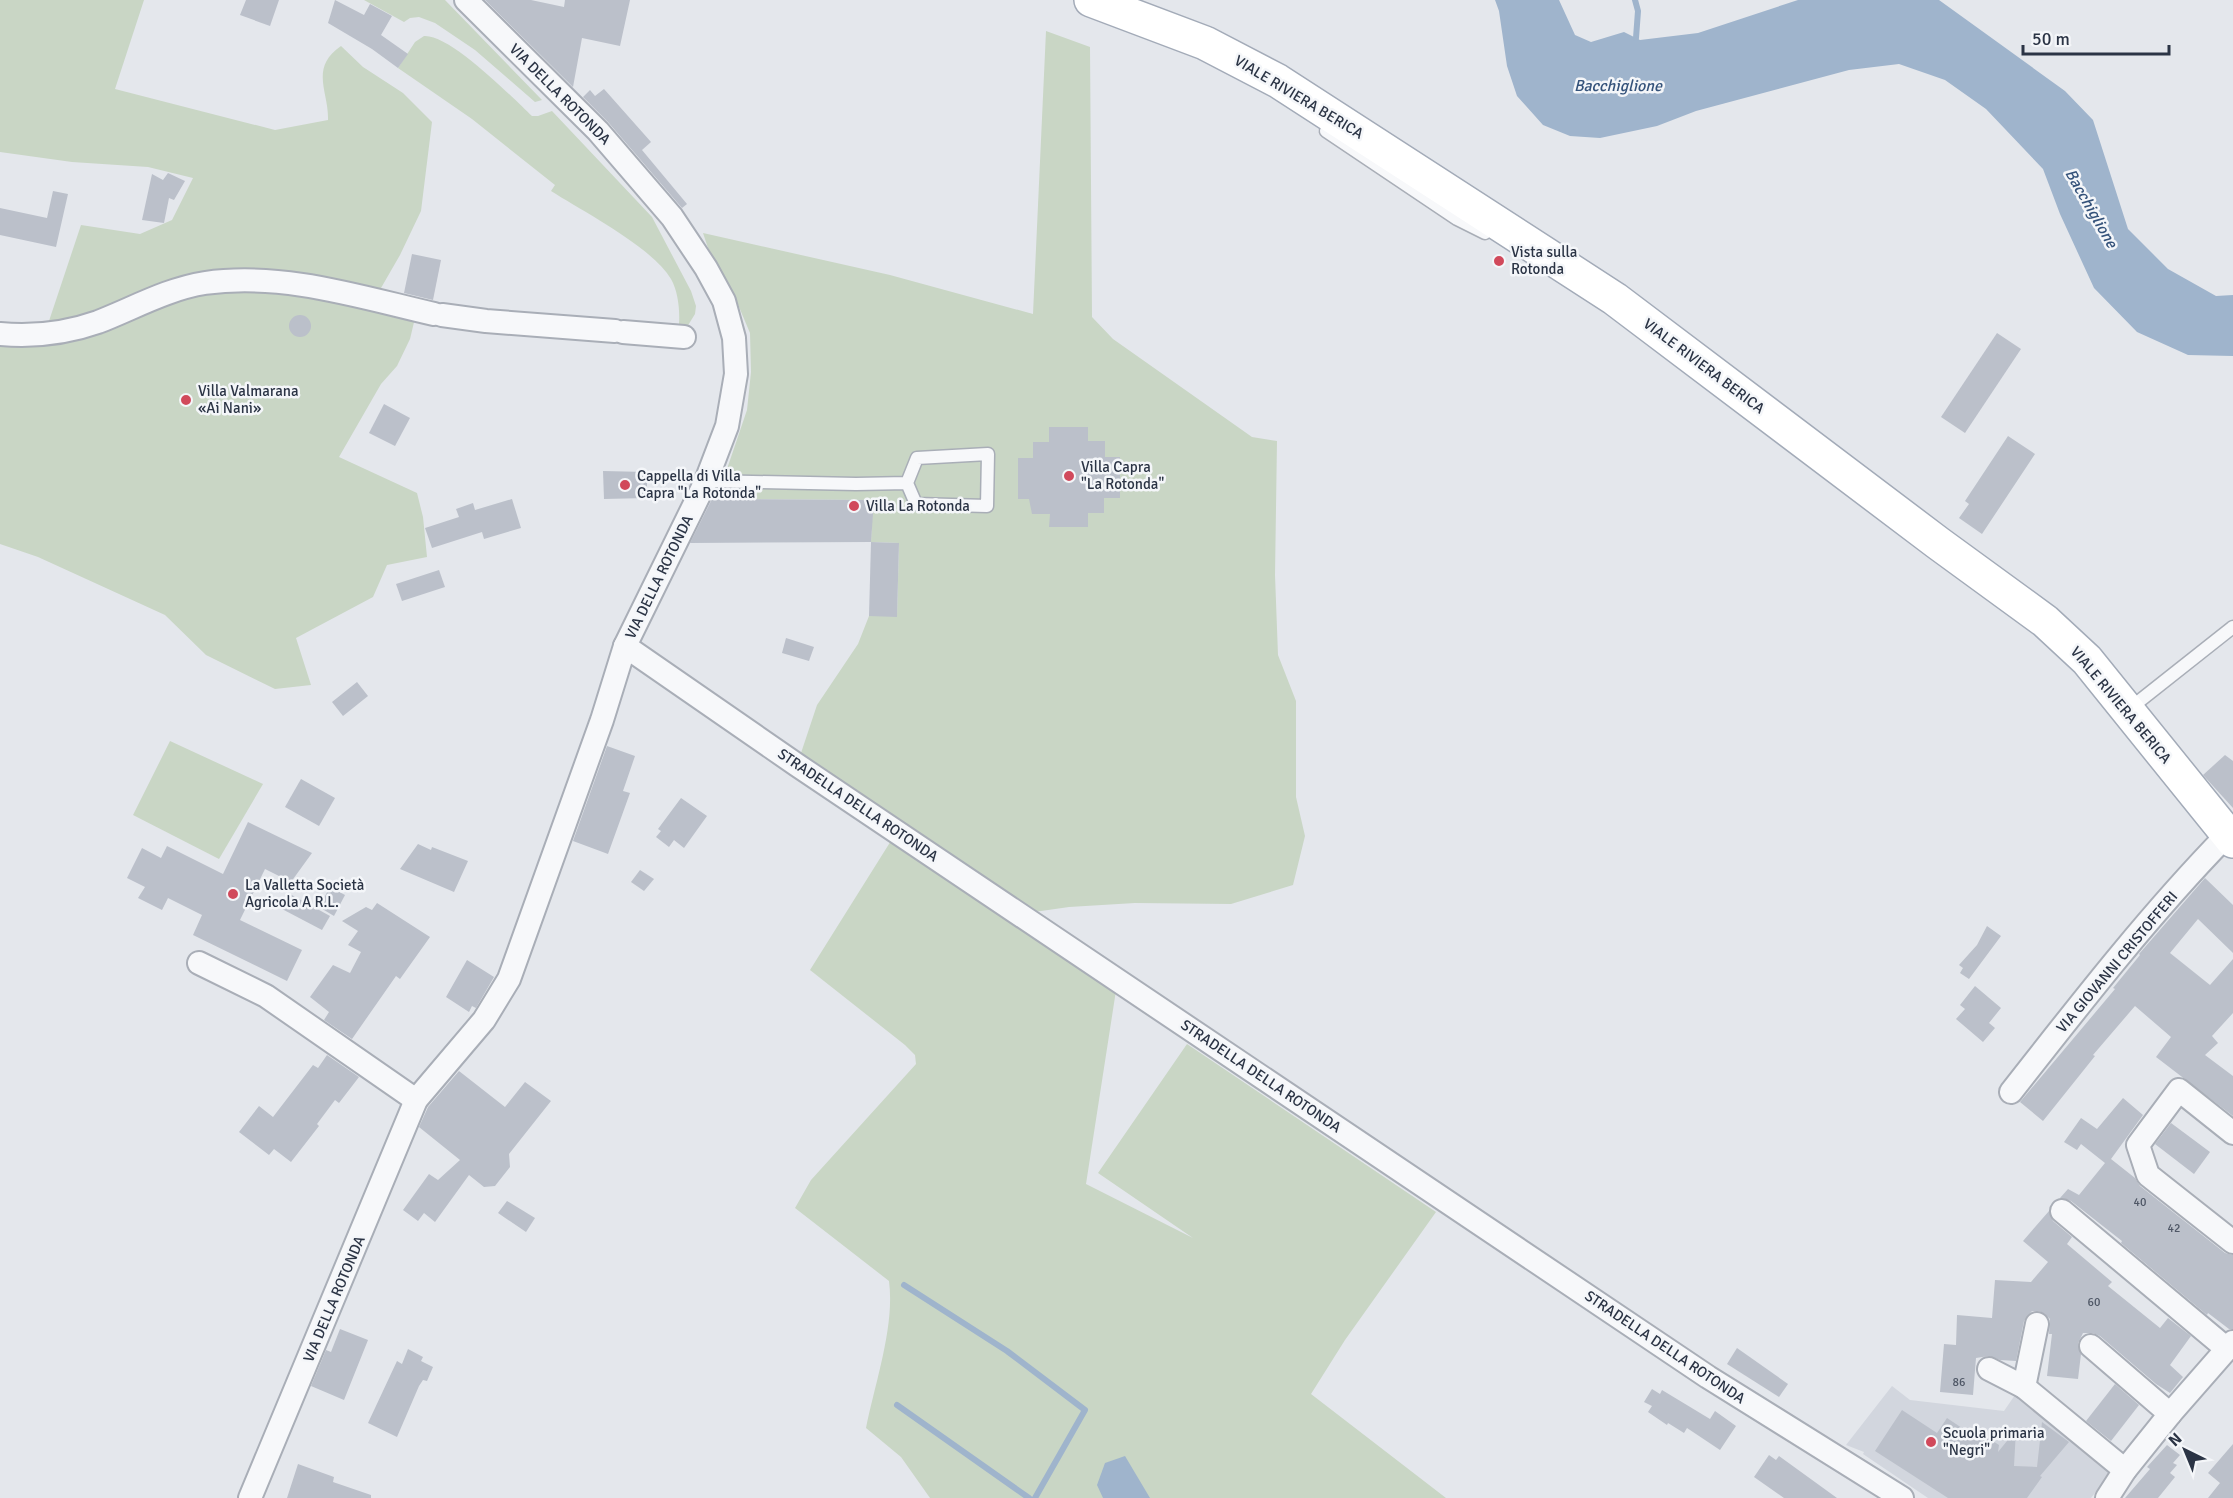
<svg xmlns="http://www.w3.org/2000/svg" width="2233" height="1498" viewBox="0 0 2233 1498" font-family="Signika,sans-serif">
  <style>
    .built { fill: #d2d6de }
    .green { fill: #c9d6c5 }
    .water { fill: #9fb4cc }
    .lines { fill: none; stroke-linecap: round; stroke-linejoin: round }
    .stream { stroke: #9fb4cc; stroke-width: 6 }
    .building { fill: #bbc0ca }
    .lane-casing { stroke: #a9aeb7; stroke-width: 15 }
    .street-casing { stroke: #a9aeb7; stroke-width: 26 }
    .primary-casing { stroke: #a3abb8; stroke-width: 36 }
    .lane { stroke: #f7f8fa; stroke-width: 12 }
    .street { stroke: #f7f8fa; stroke-width: 22 }
    .primary { stroke: #fff; stroke-width: 33 }
    .poi-dot { fill: #d1495b; stroke: #f4f6f9; stroke-width: 2 }
    .labels { text-anchor: middle; stroke-width: 5; stroke-linejoin: round; paint-order: stroke }
    .number-label { font-size: 12px; fill: #4f5766 }
    .street-label { font-size: 15px; fill: #2b3445; stroke: #f4f6f9 }
    .poi-label { font-size: 15px; fill: #2b3445; stroke: #f4f6f9; text-anchor: start }
    .water-label { font-size: 16px; font-style: italic; fill: #34527a; stroke: #f4f6f9 }
  </style>
  <rect width="100%" height="100%" fill="#e4e7ec"/>
  <path class="built" d="M1892 1386 1910 1400 2004 1411 2015 1395 2111 1472 2091 1498H1928L1863 1454 1864 1452 1846 1445Z"/>
  <g class="green">
    <path d="M0 0H144L115 89 275 130 328 120C329 92 309 68 341 46L363 67 403 93 432 122 421 211 400 255 381 288 356 296 250 281 44 336 81 225 140 234 172 220 193 178 148 167 72 162 0 152Z"/>
    <path d="M364 0H445L542 100 535 102 475 50 435 23 419 17 410 18 404 22Z"/>
    <path d="M1046 31 1090 47 1092 317 1113 339 1252 437 1277 441 1275 575 1278 655 1296 701V797L1305 836 1293 885 1231 904 1135 903 1069 907 1020 914 797 765 817 705 858 644 869 616H897L899 543 871 542 873 500 710 499 728 466 747 410 751 372 750 333 731 288 708 248 703 233 890 275 1033 314Z"/>
    <path d="M424 36C450 34 512 97 532 116H538L552 111 652 217 691 291 696 306 695 314 687 327 671 326 670 323 679 324C680 310 678 291 671 279 652 247 584 212 551 191L555 185 472 119 398 68 415 42Z"/>
    <path d="M292 287 415 318 410 339 397 366 381 384 339 457 417 493 423 517 427 557 387 565 373 597 296 638 311 685 275 689 206 655 165 615 38 557 0 544V343L176 293Z"/>
    <path d="M170 741 263 784 219 859 133 815Z"/>
    <path d="M894 836 1117 984 1086 1184 1193 1238 1098 1173 1187 1044 1436 1212 1345 1340 1311 1394 1446 1498H930L901 1457 866 1428C875 1383 895 1326 889 1281L795 1208 811 1180 916 1064 915 1055 905 1045 810 970Z"/>
  </g>
  <g class="water">
    <path d="M1495 0H1559L1575 35 1591 42 1624 32 1640 40 1698 33 1798 0H1939L2065 91 2093 120 2128 229 2168 269 2216 296 2233 295V356L2188 355 2137 332 2094 288 2060 214 2043 169 1986 109 1945 80 1899 64 1849 70 1696 111 1657 126 1600 138 1570 136 1543 125 1517 96 1507 66 1499 11Z"/>
    <path d="M1125 1456 1150 1498H1103L1097 1485 1105 1463Z"/>
  </g>
  <g class="lines">
    <g class="stream">
      <path d="M1635 0 1638 11 1636 38"/>
      <path d="M904 1285 1007 1351 1085 1410 1035 1498"/>
      <path d="M897 1405 1029 1498"/>
    </g>
  </g>
  <g class="building">
    <path d="M246 0H279L270 26 240 15Z"/>
    <path d="M335 0 364 15 370 4 392 16 381 35 408 54 398 68 372 49 328 23Z"/>
    <path d="M485 0H531L564 7 565 0H630L620 46 582 38 573 87Z"/>
    <path d="M604 89 651 142 642 150 687 204 682 208 608 122 583 97 590 90 595 96Z"/>
    <path d="M168 173 185 181 174 200 169 198 164 223 142 220 152 174 163 180Z"/>
    <path d="M53 191 68 194 56 247 0 235V208L47 218Z"/>
    <path d="M412 254 441 260 433 300 404 293Z"/>
    <circle cx="300" cy="326" r="11"/>
    <path d="M1997 333 2021 349 1965 433 1941 417Z"/>
    <path d="M384 404 410 418 395 446 369 433Z"/>
    <path d="M1049 427H1088V441H1105V457H1120V498H1104V513H1088V527H1049L1050 514H1032L1029 499H1018V458H1033V442H1049Z"/>
    <path d="M2008 436 2035 454 1982 534 1959 518 1969 504 1965 501Z"/>
    <path d="M603 471 647 472V498L604 499Z"/>
    <path d="M512 499 521 528 484 539 482 532 432 548 425 528 459 517 456 509 473 503 475 510Z"/>
    <path d="M712 499 874 500 871 542 690 543Z"/>
    <path d="M871 542 899 543 897 617 869 616Z"/>
    <path d="M439 570 445 587 402 601 396 584Z"/>
    <path d="M786 638 814 647 809 661 782 653Z"/>
    <path d="M357 682 368 696 343 716 332 702Z"/>
    <path d="M607 746 635 756 623 791 630 793 608 854 573 841Z"/>
    <path d="M2225 755 2233 761V808L2203 775Z"/>
    <path d="M301 779 335 798 319 826 285 807Z"/>
    <path d="M681 798 707 816 684 848 674 840 669 847 656 837 661 831 658 829Z"/>
    <path d="M248 822 312 853 291 882 265 869 240 920 302 950 287 981 193 935 202 915 168 898 162 910 138 898 145 887 127 878 142 848 161 858 167 846 223 874Z"/>
    <path d="M418 844 431 850 432 847 468 861 454 892 400 869Z"/>
    <path d="M640 870 654 879 644 891 631 882Z"/>
    <path d="M2205 878 2233 905V953L2198 919 2170 953 2210 985 2233 959V1013L2212 1036 2218 1043 2205 1055 2233 1076V1116L2156 1057 2171 1037 2135 1006 2093 1055 2095 1056 2043 1121 2020 1102 2115 989 2113 988 2140 955 2139 954Z"/>
    <path d="M330 887 345 895 334 916 319 907Z"/>
    <path d="M290 894 330 916 322 930 282 909Z"/>
    <path d="M377 903 430 937 400 979 396 976 352 1039 324 1020 329 1012 310 997 333 965 350 973 361 952 348 945 358 931 342 921 366 907 372 910Z"/>
    <path d="M1987 926 2001 936 1969 979 1960 973 1963 968 1959 965 1977 945Z"/>
    <path d="M467 960 494 977 476 1008 472 1006 469 1012 446 997Z"/>
    <path d="M1975 986 2001 1008 1989 1023 1995 1028 1983 1042 1956 1019 1965 1009 1960 1005Z"/>
    <path d="M327 1055 359 1077 339 1103 335 1100 317 1124 319 1126 291 1162 274 1149 269 1155 239 1132 259 1106 273 1117 313 1065 318 1068Z"/>
    <path d="M459 1071 505 1107 525 1082 551 1101 509 1154 510 1167 495 1186 484 1187 469 1175 435 1222 424 1213 418 1221 403 1210 429 1174 438 1180 460 1160 419 1127 428 1107Z"/>
    <path d="M2123 1098 2143 1115 2111 1159 2135 1178 2140 1186 2225 1253 2233 1255V1329H2229L2208 1313 2207 1315 2121 1243 2122 1241 2071 1201 2060 1198 2068 1189 2079 1195 2105 1163 2081 1144 2077 1150 2064 1142 2081 1118 2097 1129Z"/>
    <path d="M2171 1123 2210 1152 2194 1174 2155 1144Z"/>
    <path d="M507 1201 535 1218 526 1232 498 1213Z"/>
    <path d="M2049 1211 2053 1221 2072 1237 2067 1244 2112 1282 2108 1286 2160 1328 2168 1318 2191 1336 2170 1365 2183 1377 2170 1393 2156 1384 2100 1336 2093 1333H2083L2078 1343 2081 1354 2078 1379 2047 1376 2052 1334H2049L2050 1319 2045 1314 2039 1311H2032L2024 1321 2016 1361 2000 1360 1989 1356 1976 1358 1973 1395 1940 1392 1944 1344 1956 1345 1957 1315 1992 1318 1995 1280 2031 1282 2048 1262 2023 1241Z"/>
    <path d="M340 1329 368 1340 344 1400 311 1386 326 1350 331 1352Z"/>
    <path d="M1737 1348 1788 1384 1779 1397 1727 1364Z"/>
    <path d="M408 1349 423 1357 421 1361 433 1367 427 1381 423 1380 419 1386 397 1437 368 1423 397 1361 402 1364Z"/>
    <path d="M2115 1384 2139 1405 2111 1441 2086 1421Z"/>
    <path d="M1652 1389 1660 1394 1662 1390 1710 1419 1715 1411 1736 1426 1720 1450 1687 1428 1684 1433 1668 1423 1667 1425 1648 1412 1652 1406 1644 1402Z"/>
    <path d="M1902 1410 1937 1433 1947 1418 1968 1432 1971 1427 1999 1445 1998 1452 2016 1430 2014 1466 2037 1467 2042 1422 2069 1442 2040 1476 2042 1477 2027 1498H1948L1875 1451Z"/>
    <path d="M2233 1444V1498H2208L2220 1483 2208 1473Z"/>
    <path d="M2167 1445 2180 1455 2173 1463 2177 1465 2170 1473 2175 1477 2158 1498H2125L2150 1469 2147 1467Z"/>
    <path d="M1769 1455 1776 1460 1779 1456 1837 1498H1784L1754 1477Z"/>
    <path d="M298 1464 334 1477 333 1482 371 1495V1498H287Z"/>
  </g>
  <g class="lines">
    <defs>
      <g id="lane">
        <path d="M1326 131 1457 219 1485 233"/>
        <path d="M706 481 856 484 907 483 916 504 987 506 988 454 917 458 907 483"/>
        <path d="M2128 710 2233 627"/>
      </g>
      <g id="street">
        <path d="M442 315 486 321 615 331"/>
        <path d="M623 332 684 337"/>
        <path d="M0 334C34 337 67 333 98 322 134 308 167 289 205 283 283 272 360 297 434 314"/>
        <path d="M625 646 797 765 1708 1377 1902 1498"/>
        <path d="M199 963 266 996 416 1100"/>
        <path d="M2011 1092C2080 1004 2149 915 2227 835"/>
        <path d="M2233 1133 2179 1090 2138 1145 2148 1175 2233 1242"/>
        <path d="M2062 1211 2227 1349"/>
        <path d="M2091 1346 2170 1414"/>
        <path d="M1989 1369 2024 1387 2125 1470"/>
        <path d="M2024 1387 2037 1324"/>
        <path d="M250 1498 416 1100 484 1020 509 979 602 720 625 646 706 481 727 426 736 374 734 338 724 301 706 268 672 217 598 131 466 0"/>
        <path d="M2107 1498 2125 1470 2170 1414 2233 1342"/>
      </g>
      <path id="primary" d="M1091 0 1205 43 1278 81 1615 299 1938 543 2045 621 2087 660 2233 841"/>
    </defs>
    <use href="#lane" class="lane-casing"/>
    <use href="#street" class="street-casing"/>
    <use href="#primary" class="primary-casing"/>
    <use href="#lane" class="lane"/>
    <use href="#street" class="street"/>
    <use href="#primary" class="primary"/>
  </g>
  <g class="poi-dot">
    <circle cx="1499" cy="261" r="6"/>
    <circle cx="186" cy="400" r="6"/>
    <circle cx="1069" cy="476" r="6"/>
    <circle cx="625" cy="485" r="6"/>
    <circle cx="854" cy="506" r="6"/>
    <circle cx="233" cy="894" r="6"/>
    <circle cx="1931" cy="1442" r="6"/>
  </g>
  <g class="labels">
    <g class="number-label">
      <text x="2140" y="1206">40</text>
      <text x="2174" y="1232">42</text>
      <text x="2094" y="1306">60</text>
      <text x="1959" y="1386">86</text>
    </g>
    <g class="street-label">
      <text transform="translate(560 94) rotate(45)" y="5">VIA DELLA ROTONDA</text>
      <text transform="translate(1299 97) rotate(31)" y="5">VIALE RIVIERA BERICA</text>
      <text transform="translate(1704 366) rotate(37)" y="5">VIALE RIVIERA BERICA</text>
      <text transform="translate(659 577) rotate(-64)" y="5">VIA DELLA ROTONDA</text>
      <text transform="translate(2121 705) rotate(50)" y="5">VIALE RIVIERA BERICA</text>
      <text transform="translate(858 805) rotate(34)" y="5">STRADELLA DELLA ROTONDA</text>
      <text transform="translate(2117 962) rotate(-50)" y="5">VIA GIOVANNI CRISTOFFERI</text>
      <text transform="translate(1261 1076) rotate(34)" y="5">STRADELLA DELLA ROTONDA</text>
      <text transform="translate(334 1299) rotate(-67)" y="5">VIA DELLA ROTONDA</text>
      <text transform="translate(1665 1347) rotate(34)" y="5">STRADELLA DELLA ROTONDA</text>
    </g>
    <g class="poi-label">
      <text x="1511" y="257">Vista sulla<tspan x="1511" dy="17">Rotonda</tspan></text>
      <text x="198" y="396">Villa Valmarana<tspan x="198" dy="17">«Ai Nani»</tspan></text>
      <text x="1081" y="472">Villa Capra<tspan x="1081" dy="17">"La Rotonda"</tspan></text>
      <text x="637" y="481">Cappella di Villa<tspan x="637" dy="17">Capra "La Rotonda"</tspan></text>
      <text x="866" y="511">Villa La Rotonda</text>
      <text x="245" y="890">La Valletta Società<tspan x="245" dy="17">Agricola A R.L.</tspan></text>
      <text x="1943" y="1438">Scuola primaria<tspan x="1943" dy="17">"Negri"</tspan></text>
    </g>
    <g class="water-label">
      <text x="1618" y="91">Bacchiglione</text>
      <text transform="translate(2092 208) rotate(60)" y="6">Bacchiglione</text>
    </g>
  </g>
  <g transform="translate(2185 1450) rotate(317)" stroke="#f4f6f9" stroke-width="4.5" paint-order="stroke">
  <path d="M0-4.5L10 22L0 15L-10 22Z" fill="#2b3445"/>
  <text y="-9" font-size="16" font-weight="bold" text-anchor="middle" fill="#2b3445">N</text>
  </g>
  <path d="M2023 45v9h146v-9" fill="none" stroke="#2b3445" stroke-width="3"/>
  <text x="2032" y="45" font-size="18" fill="#2b3445" stroke="#f4f6f9" stroke-width="4.5" paint-order="stroke">50 m</text>
</svg>
